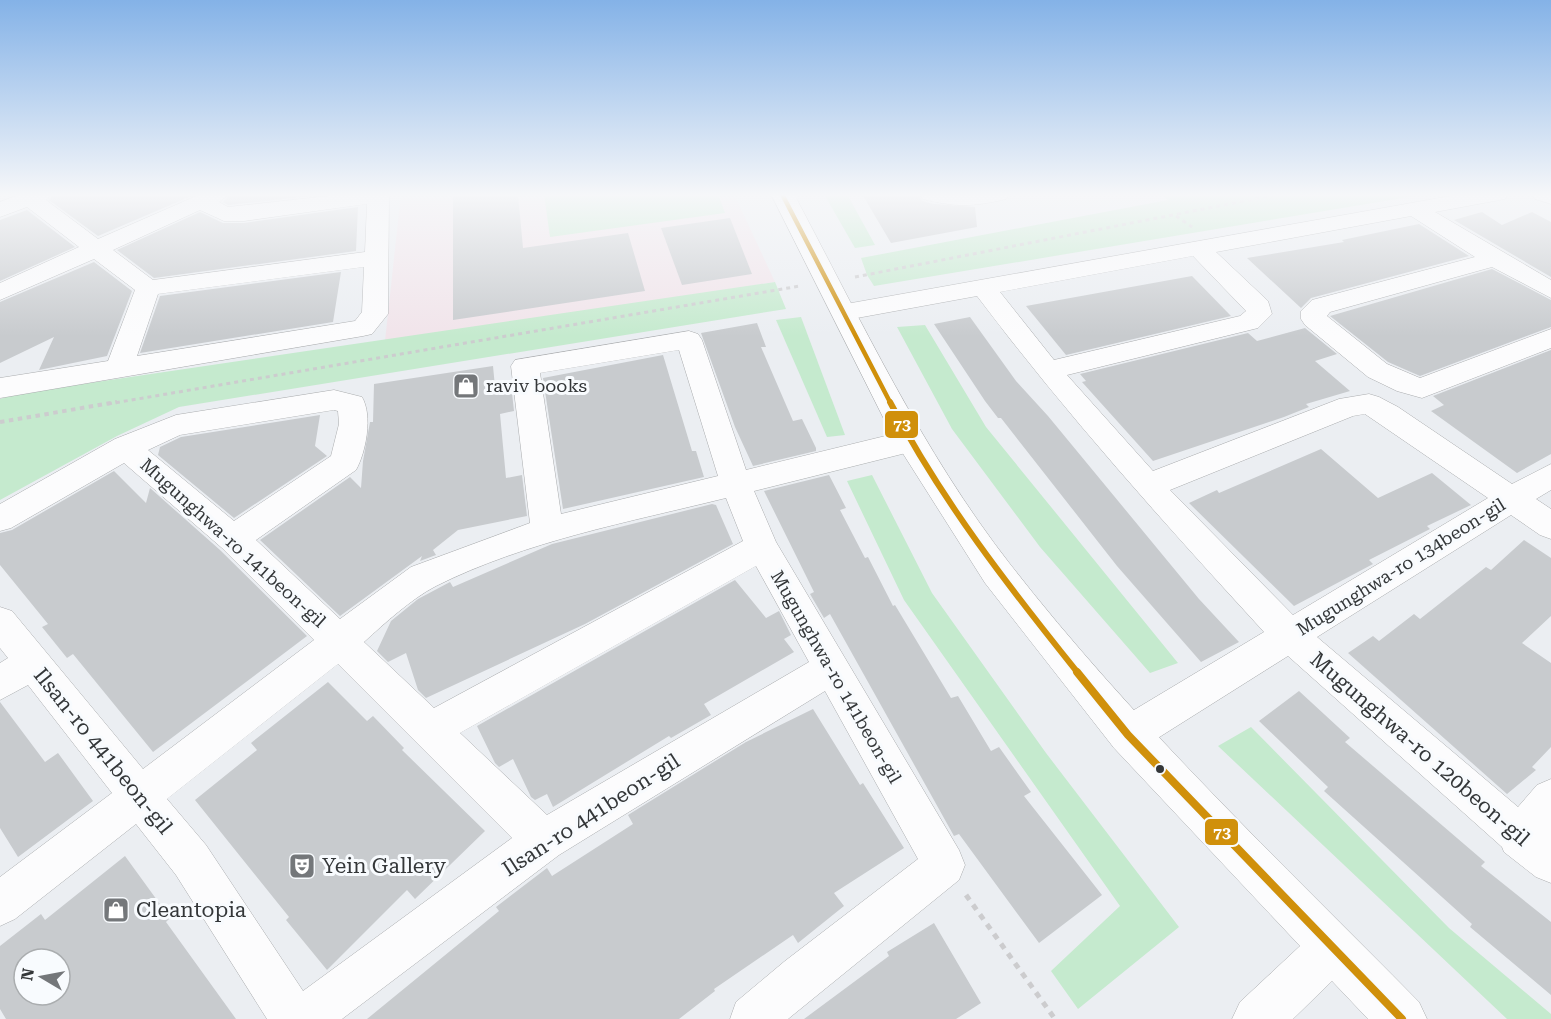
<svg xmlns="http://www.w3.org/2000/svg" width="1551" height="1019" viewBox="0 0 1551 1019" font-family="'Roboto Serif',serif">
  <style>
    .education { fill: #f1e4ea }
    .green { fill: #c5eace }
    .building { fill: #c8cbce; fill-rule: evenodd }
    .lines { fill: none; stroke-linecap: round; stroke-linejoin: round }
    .minor-casing { stroke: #aaacae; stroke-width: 1 }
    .tertiary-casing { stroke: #aaacae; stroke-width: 1 }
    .secondary-casing { stroke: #aaacae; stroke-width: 1 }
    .path-far2 { stroke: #ccccce; stroke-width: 3; stroke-dasharray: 4 4; stroke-linecap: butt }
    .path-far1 { stroke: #ccccce; stroke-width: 4; stroke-dasharray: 4.5 4.5; stroke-linecap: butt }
    .path { stroke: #ccccce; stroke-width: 5; stroke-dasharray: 6 6; stroke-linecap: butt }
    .minor { fill: #fcfcfd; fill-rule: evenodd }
    .tertiary { fill: #fcfcfd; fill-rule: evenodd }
    .secondary { fill: #fcfcfd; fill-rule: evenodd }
    .bus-1-far2-casing { stroke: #f8fbfe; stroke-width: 8 }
    .bus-1-far1-casing { stroke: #f8fbfe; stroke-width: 10 }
    .bus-1-casing { stroke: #f8fbfe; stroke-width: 12 }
    .bus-1-far2 { stroke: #d0900b; stroke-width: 4.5 }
    .bus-1-far1 { stroke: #d0900b; stroke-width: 6 }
    .bus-1 { stroke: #d0900b; stroke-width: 8 }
    .bus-dot { fill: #343739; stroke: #f8fbfe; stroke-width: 2 }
    .labels { text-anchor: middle; stroke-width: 6; stroke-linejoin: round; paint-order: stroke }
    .poi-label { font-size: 18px; fill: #343739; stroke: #f8fbfe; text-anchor: start }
    .street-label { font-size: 18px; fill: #343739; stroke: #f8fbfe }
    .near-street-label { font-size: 21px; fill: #343739; stroke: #f8fbfe }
    .near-poi-label { font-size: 21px; fill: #343739; stroke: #f8fbfe; text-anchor: start }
    .line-badge { stroke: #f8fbfe; stroke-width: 2 }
    .badge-label { font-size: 16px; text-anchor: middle; font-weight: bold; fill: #fff }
  </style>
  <rect width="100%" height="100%" fill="#ebeef2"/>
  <path class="education" d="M401 194H734L775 282 385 341Z"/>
  <g class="green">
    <path d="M544 194H718L725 213 550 237Z"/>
    <path d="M824 194H847L875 245 855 248Z"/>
    <path d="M1160 194H1427L874 286 867 275 861 258 1168 200Z"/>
    <path d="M775 282 786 309 179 407 117 436 0 500V399L15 394Z"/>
    <path d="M801 317 845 435 827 437 776 320Z"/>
    <path d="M925 325 986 427 1178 663 1150 673 1040 547 952 429 897 327Z"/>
    <path d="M872 475 932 593 1046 753 1179 927 1078 1009 1051 971 1120 906 904 600 847 481Z"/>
    <path d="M1251 727 1449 928 1551 1014V1019H1507L1218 746Z"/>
  </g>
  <g class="building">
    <path d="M54 194H196L98 236 49 200Z"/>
    <path d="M231 194H329L228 205 223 202Z"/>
    <path d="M453 194H518L523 248 628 233 645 291 453 320Z"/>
    <path d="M862 194H918L922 201 934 204 975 207 977 227 891 243Z"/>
    <path d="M358 207 356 251 154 278 117 250 200 212 223 223H244Z"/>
    <path d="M27 210 75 247 0 281V220Z"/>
    <path d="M1482 212 1502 225 1532 212 1551 222V277L1454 220Z"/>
    <path d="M730 218 752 274 682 285 661 228Z"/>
    <path d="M1419 224 1469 256 1311 298 1301 308 1247 258 1344 242 1342 240Z"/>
    <path d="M94 262 132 291 107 356 39 370 54 337 0 363V302Z"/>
    <path d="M1492 269 1551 300V327L1420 376 1388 362 1330 316Z"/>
    <path d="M341 272 333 322 140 353 160 296Z"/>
    <path d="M1192 276 1231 316 1066 355 1026 306Z"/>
    <path d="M970 317 1016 381 1048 416 1199 599 1239 642 1201 662 1117 566 1001 418H998L985 401 934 324Z"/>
    <path d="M757 323 766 347H761L793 421 802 419 816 448V451L753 466 735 427 701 333Z"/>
    <path d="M1305 328 1337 354 1315 361 1350 391 1306 404 1309 407 1284 417 1153 461 1082 382 1086 381 1080 374 1248 333 1257 341Z"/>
    <path d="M1551 350V454L1517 473 1431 411 1444 405 1433 396Z"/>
    <path d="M663 355 692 451H696L704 477 563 509 543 378Z"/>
    <path d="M493 366 495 387 511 384 514 411 500 414 506 478 522 475 527 516 458 530 433 550 436 555 420 561 422 556 340 616 260 540 350 477 361 488 363 461 370 422H373L374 384Z"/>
    <path d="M320 415 315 446 327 456 234 518 158 455 160 447 181 437Z"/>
    <path d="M1321 449 1378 498 1432 473 1471 505 1427 526 1430 529 1369 560 1373 564 1294 606 1189 503 1217 490 1219 493Z"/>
    <path d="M114 471 146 503 150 488 220 550 307 636 153 752 73 654 67 658 42 627 48 624 0 565V533L12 530Z"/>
    <path d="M829 475 846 508 840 510 865 558 868 557 893 606 895 605 951 698 958 696 991 751 999 747 1031 792 1024 796 1102 895 1039 943 959 834 954 836 830 614 824 618 810 594 814 592 764 491Z"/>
    <path d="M712 504 716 505 733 544 585 624 426 698 418 690 406 653 388 662 377 651 391 621 418 599 450 582 453 587 552 544Z"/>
    <path d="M1524 540 1551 558V616L1522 643 1551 663V747L1532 767 1536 770 1507 794 1348 653 1373 636 1379 641 1414 614 1420 619 1486 567 1491 570Z"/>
    <path d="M735 580 766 618 779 611 791 635 784 639 794 652 704 704 711 715 671 738 669 736 553 807 547 794 535 800 531 797 513 759 499 767 495 763 477 726Z"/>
    <path d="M328 682 367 721 373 716 404 748 402 750 485 831 415 899 407 890 327 970 286 920 289 917 195 800 257 750 251 743Z"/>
    <path d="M1299 691 1350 738 1345 742 1485 862 1481 866 1551 922V995L1470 927 1472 924 1324 791 1328 787 1259 721Z"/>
    <path d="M0 702 45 762 58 753 93 801 18 857 0 828Z"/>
    <path d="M813 709 860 785 863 783 904 848 834 893 844 906 798 943 793 935 714 989 715 991 679 1019H367L499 911 496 907 547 868 552 876 633 824 628 815 644 805 746 742Z"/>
    <path d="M125 856 170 918 166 922 236 1019H6L0 1009V946L41 914 45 920ZM24 959H60V995H24Z"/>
    <path d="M934 923 981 1003 956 1019H804L889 956 887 952Z"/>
  </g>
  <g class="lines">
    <defs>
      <g id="minor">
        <path d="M21 194H52L46 200 98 239 201 194H229L219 202 228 207 346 194H389L388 314 372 334 363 336 0 398V378L108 361 135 290 94 259 0 300V283L79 247 27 207 0 217V202ZM367 204 365 252 153 280 113 250 200 210 224 221H244ZM364 267 362 312 355 321 137 356 158 294Z"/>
        <path d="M920 194H1009L1006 199C973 207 955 207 923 199Z"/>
        <path d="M1462 194H1508L1505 199 1435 212 1551 280V298L1492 267 1330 312 1327 316 1387 364 1420 378 1551 329V348L1422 398 1397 391 1368 377 1305 325 1301 319V311L1312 300 1475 257 1411 216 1216 252 1268 301 1272 314 1258 328 1067 375 1153 471 1339 399 1369 394 1379 397 1398 407 1512 484 1551 464V490L1536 499 1551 509V539L1540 535 1511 515 1317 637 1518 807 1537 785 1551 779V883L1536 877 1504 852 1502 847 1288 656 1142 748 1128 753 1114 748 1109 735 1114 722 1264 632C1164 523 1066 414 977 296L846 320 837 318 833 312 837 306 846 304ZM1193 256 1246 311 1240 316 1054 360 1000 292ZM1365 414 1488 498 1293 615 1170 490 1353 416Z"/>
        <path d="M689 331 698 334 702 340 746 470 910 430 920 433 925 441 920 449 910 452 754 491 776 542 959 850 965 865 959 880 788 1019H730L736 1002 785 961 918 859 825 691 559 855 342 1019H267L176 875 136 824 15 919 0 926V877L112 793 28 685 0 700V663L8 658 0 648V607L12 611 143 769 314 640 222 548 124 463 11 528 0 531V504L115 439 176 415 334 390 362 397C373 416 366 452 356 470L256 540 340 619 411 567 530 523 511 366 515 360ZM679 350 718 476 561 514 540 373ZM334 410 338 411 339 424 331 456 234 521 148 450 180 435ZM726 498 743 541 434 708 364 642C385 623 411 599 436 586 526 541 629 522 726 498ZM756 566 809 662 547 815 460 733ZM338 664 512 838 303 991 206 845 167 799Z"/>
      </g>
      <path id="tertiary" d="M1531 194H1551V204L1535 199Z"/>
      <path id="secondary" d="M771 194H794C861 320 922 451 1010 564 1133 722 1279 860 1419 1002L1427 1019H1368L1332 981 1293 1019H1232L1240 1002 1300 946 1114 748 985 583 895 441Z"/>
    </defs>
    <use href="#minor" class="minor-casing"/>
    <use href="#tertiary" class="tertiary-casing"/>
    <use href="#secondary" class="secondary-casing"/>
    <g class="path-far2">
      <path d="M1176 216 1192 227"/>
      <path d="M855 277 1280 194"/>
      <path d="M108 404 800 286"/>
    </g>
    <path class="path-far1" d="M0 422 117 402"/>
    <path class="path" d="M966 895 1055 1019"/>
    <use href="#minor" class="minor"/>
    <use href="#tertiary" class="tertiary"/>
    <use href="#secondary" class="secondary"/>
    <defs>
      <path id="bus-1-far2" d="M782 194 891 404"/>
      <path id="bus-1-far1" d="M890 402C941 500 1009 587 1078 673"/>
      <path id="bus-1" d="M1077 672 1128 735 1402 1019"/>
    </defs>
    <use href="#bus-1-far2" class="bus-1-far2-casing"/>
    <use href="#bus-1-far1" class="bus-1-far1-casing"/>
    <use href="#bus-1" class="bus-1-casing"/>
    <use href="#bus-1-far2" class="bus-1-far2"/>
    <use href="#bus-1-far1" class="bus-1-far1"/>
    <use href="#bus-1" class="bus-1"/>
  </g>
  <linearGradient id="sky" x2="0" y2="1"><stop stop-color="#84b2e7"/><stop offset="0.58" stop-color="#f6f7f9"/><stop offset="1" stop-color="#f6f7f9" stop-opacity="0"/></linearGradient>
  <rect width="1551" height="336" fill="url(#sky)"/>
  <defs>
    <symbol id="shop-square" viewBox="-11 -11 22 22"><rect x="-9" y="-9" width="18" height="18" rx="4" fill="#74777a" stroke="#f8fbfe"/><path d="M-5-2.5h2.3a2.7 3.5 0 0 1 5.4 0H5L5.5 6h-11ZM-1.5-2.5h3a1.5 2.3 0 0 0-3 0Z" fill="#fff"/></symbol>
    <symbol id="theatre-square" viewBox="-11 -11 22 22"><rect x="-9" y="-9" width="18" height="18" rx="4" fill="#74777a" stroke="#f8fbfe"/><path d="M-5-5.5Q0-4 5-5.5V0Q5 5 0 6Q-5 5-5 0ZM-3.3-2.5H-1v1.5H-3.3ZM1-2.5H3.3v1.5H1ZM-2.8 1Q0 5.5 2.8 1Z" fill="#fff"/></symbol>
  </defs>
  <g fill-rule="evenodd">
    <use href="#shop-square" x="451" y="371" width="30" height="30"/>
    <use href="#theatre-square" x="287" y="851" width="30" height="30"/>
    <use href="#shop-square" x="101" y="895" width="30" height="30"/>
  </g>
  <circle class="bus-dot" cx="1160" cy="769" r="5"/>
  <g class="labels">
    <g class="poi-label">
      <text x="486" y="392">raviv books</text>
    </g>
    <g class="street-label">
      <text transform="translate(233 543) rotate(42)" y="6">Mugunghwa-ro 141beon-gil</text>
      <text transform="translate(1401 567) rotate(-32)" y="6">Mugunghwa-ro 134beon-gil</text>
      <text transform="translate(836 677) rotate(60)" y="6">Mugunghwa-ro 141beon-gil</text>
    </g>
    <g class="near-street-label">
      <text transform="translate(1420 749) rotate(41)" y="7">Mugunghwa-ro 120beon-gil</text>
      <text transform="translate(103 751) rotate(51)" y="7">Ilsan-ro 441beon-gil</text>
      <text transform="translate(591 815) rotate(-33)" y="7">Ilsan-ro 441beon-gil</text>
    </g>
    <g class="near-poi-label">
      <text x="322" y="873">Yein Gallery</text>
      <text x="136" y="917">Cleantopia</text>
    </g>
  </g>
  <g class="line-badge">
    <rect x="884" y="410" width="35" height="29" rx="6" fill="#d0900b"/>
    <rect x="1204" y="818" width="35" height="28" rx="6" fill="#d0900b"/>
  </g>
  <g class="badge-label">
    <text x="902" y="430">73</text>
    <text x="1222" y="838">73</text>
  </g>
  <g transform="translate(42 977) rotate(280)"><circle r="28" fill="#f8fbfe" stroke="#aaadaf" stroke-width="1.5"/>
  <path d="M0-4.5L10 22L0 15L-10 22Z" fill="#74777a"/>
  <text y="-9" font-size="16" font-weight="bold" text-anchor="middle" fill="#343739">N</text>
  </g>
</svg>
